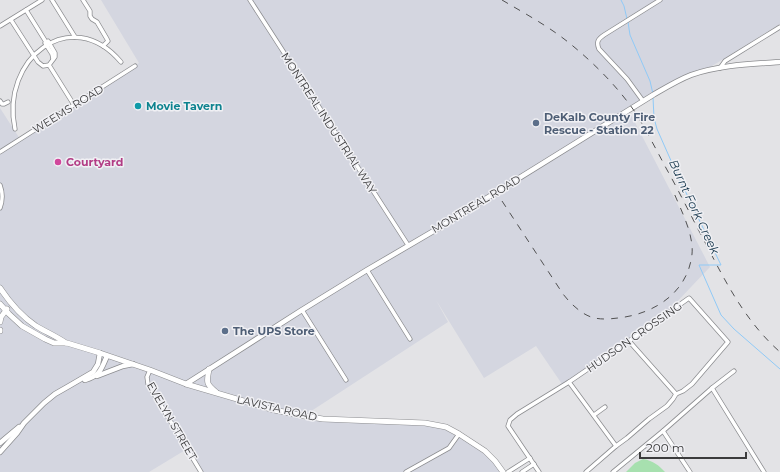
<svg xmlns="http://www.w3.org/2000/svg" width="780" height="472" viewBox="0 0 780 472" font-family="Montserrat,sans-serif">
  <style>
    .built { fill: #d4d6e0 }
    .green { fill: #a7e0af }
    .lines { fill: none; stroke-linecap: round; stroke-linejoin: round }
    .stream { stroke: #90caf7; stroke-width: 1 }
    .minor-casing { stroke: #8c8d90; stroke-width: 5 }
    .tertiary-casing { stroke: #8c8d90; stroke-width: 6 }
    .secondary-casing { stroke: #8c8d90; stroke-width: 6 }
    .minor { stroke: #fff; stroke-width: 3.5 }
    .tertiary { stroke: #fff; stroke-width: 4.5 }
    .secondary { stroke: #fff; stroke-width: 5 }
    .rail { stroke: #515152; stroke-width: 1; stroke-dasharray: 7 7; stroke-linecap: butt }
    .culture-dot { fill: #0f9aa8; stroke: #f0f0f4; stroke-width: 1.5 }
    .service-dot { fill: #5c6f8a; stroke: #f0f0f4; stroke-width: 1.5 }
    .hotel-dot { fill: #d1479c; stroke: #f0f0f4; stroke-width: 1.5 }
    .labels { text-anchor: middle; stroke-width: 3; stroke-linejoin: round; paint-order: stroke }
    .culture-label { font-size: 11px; font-weight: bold; fill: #0d838f; stroke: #f0f0f4; text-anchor: start }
    .street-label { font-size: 11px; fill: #3b3b3c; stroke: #f0f0f4 }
    .service-label { font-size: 11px; font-weight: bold; fill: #4e5e75; stroke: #f0f0f4; text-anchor: start }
    .hotel-label { font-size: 11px; font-weight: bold; fill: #b23c85; stroke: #f0f0f4; text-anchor: start }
    .water-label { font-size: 12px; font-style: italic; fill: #0e2f45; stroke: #f0f0f4 }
  </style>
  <rect width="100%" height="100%" fill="#e3e3e6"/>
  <path class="built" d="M101 0H780V24L699 74 678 81 628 109 710 267 672 307 564 387 536 346 484 378 436 300 448 322 299 419 359 423 416 420 446 427 471 440 504 472H201L187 449 149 472H0V108L20 139 139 63Z"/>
  <path class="green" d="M643 459C654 461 658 465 665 472H626L635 463Z"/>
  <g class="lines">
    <g class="stream">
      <path d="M621 0 624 6 627 19"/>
      <path d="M628 22 630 35 650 81 653 94"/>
      <path d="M653 97 654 118 657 129 676 172 721 265H699L721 315 734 329 780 369"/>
    </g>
    <defs>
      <g id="minor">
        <path d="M52 0 75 37"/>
        <path d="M83 0 90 11V16L92 19 97 22 107 39 108 41 103 46"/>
        <path d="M250 0 408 245"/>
        <path d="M26 10 46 42"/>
        <path d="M11 20 38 62 43 66 49 65 55 57V53L48 41"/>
        <path d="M0 26 42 0"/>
        <path d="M45 43 52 54 53 59"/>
        <path d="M49 65 74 105"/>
        <path d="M720 68 725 61 780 27"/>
        <path d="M0 101 2 104H4L8 102"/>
        <path d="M643 101 627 79 599 49C596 42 598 39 604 35L660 0"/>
        <path d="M15 129C0 59 71 3 121 62"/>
        <path d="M0 152 135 66"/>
        <path d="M0 185C3 193 3 200 0 208"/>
        <path d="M367 270 410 339"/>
        <path d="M302 310 346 380"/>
        <path d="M629 341 676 394"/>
        <path d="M150 370 147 377 148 384 201 472"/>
        <path d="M569 382 616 446"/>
        <path d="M712 388 764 472"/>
        <path d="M594 415 605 407"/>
        <path d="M663 431 690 472"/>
        <path d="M406 472 449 448 459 434"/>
        <path d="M508 472 530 458"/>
        <path d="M522 472 534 464"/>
        <path d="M539 472 508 426 510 420 517 414 569 382 629 341 689 298 728 342 692 384 683 391 676 394"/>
        <path d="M586 472 616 446 627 438 649 419 667 406 673 399 676 394"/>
        <path d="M613 472 663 431 712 388 734 371"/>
      </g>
      <g id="tertiary">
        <path d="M97 376 123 366 133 364"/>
        <path d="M85 380C101 375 101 369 107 356"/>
        <path d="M186 384 302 310 367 270 437 229 653 95C665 88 678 80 691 75 719 65 751 64 780 62"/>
        <path d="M0 443 19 427"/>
        <path d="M0 452 17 433 24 423 44 403 55 394 69 386 93 372 98 364 100 353"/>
      </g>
      <g id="secondary">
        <path d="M0 288C10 303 21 316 36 326 46 332 56 336 66 343"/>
        <path d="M0 304 9 314 22 326 45 339 54 343H67L100 353 150 370 186 384 274 410 304 416 323 419 425 423 446 427 459 434 485 451 495 461 503 472"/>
        <path d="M0 322 1 317 7 309"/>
        <path d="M0 330V331"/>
        <path d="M209 369C207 382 205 383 216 392"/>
      </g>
    </defs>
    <use href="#minor" class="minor-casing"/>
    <use href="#tertiary" class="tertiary-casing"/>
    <use href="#secondary" class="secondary-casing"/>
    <use href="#minor" class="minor"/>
    <use href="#tertiary" class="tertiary"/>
    <use href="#secondary" class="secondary"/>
    <g class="rail">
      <path d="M502 0C524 13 548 26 568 42 593 62 617 86 635 112 646 130 656 149 666 168 680 193 693 220 707 246 727 285 747 323 780 352"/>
      <path d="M502 201 563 294C570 303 580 313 591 317 600 320 610 319 618 318 655 314 688 292 692 254 694 235 681 210 674 193"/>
    </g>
  </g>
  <circle class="culture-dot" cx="138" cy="106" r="4"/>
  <g class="service-dot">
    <circle cx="536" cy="123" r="4"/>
    <circle cx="225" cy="331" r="4"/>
  </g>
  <circle class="hotel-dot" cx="58" cy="162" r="4"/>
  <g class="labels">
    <g class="culture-label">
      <text x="146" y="110">Movie Tavern</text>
    </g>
    <g class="street-label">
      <text transform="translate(68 109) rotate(-32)" y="4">WEEMS ROAD</text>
      <text transform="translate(329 123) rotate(57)" y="4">MONTREAL INDUSTRIAL WAY</text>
      <text transform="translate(476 204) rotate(-31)" y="4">MONTREAL ROAD</text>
      <text transform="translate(634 337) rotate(-35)" y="4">HUDSON CROSSING</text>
      <text transform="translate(277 408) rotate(13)" y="4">LAVISTA ROAD</text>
      <text transform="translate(172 421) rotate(60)" y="4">EVELYN STREET</text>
    </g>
    <g class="service-label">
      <text x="544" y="121">DeKalb County Fire<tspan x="544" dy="13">Rescue - Station 22</tspan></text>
      <text x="233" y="335">The UPS Store</text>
    </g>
    <g class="hotel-label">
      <text x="66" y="166">Courtyard</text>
    </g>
    <g class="water-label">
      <text transform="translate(694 207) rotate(65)" y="4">Burnt Fork Creek</text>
    </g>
  </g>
  <path d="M640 452v6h106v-6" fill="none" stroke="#3b3b3c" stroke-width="2"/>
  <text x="646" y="452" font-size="12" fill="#3b3b3c" stroke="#f0f0f4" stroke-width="3" paint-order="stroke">200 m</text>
</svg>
